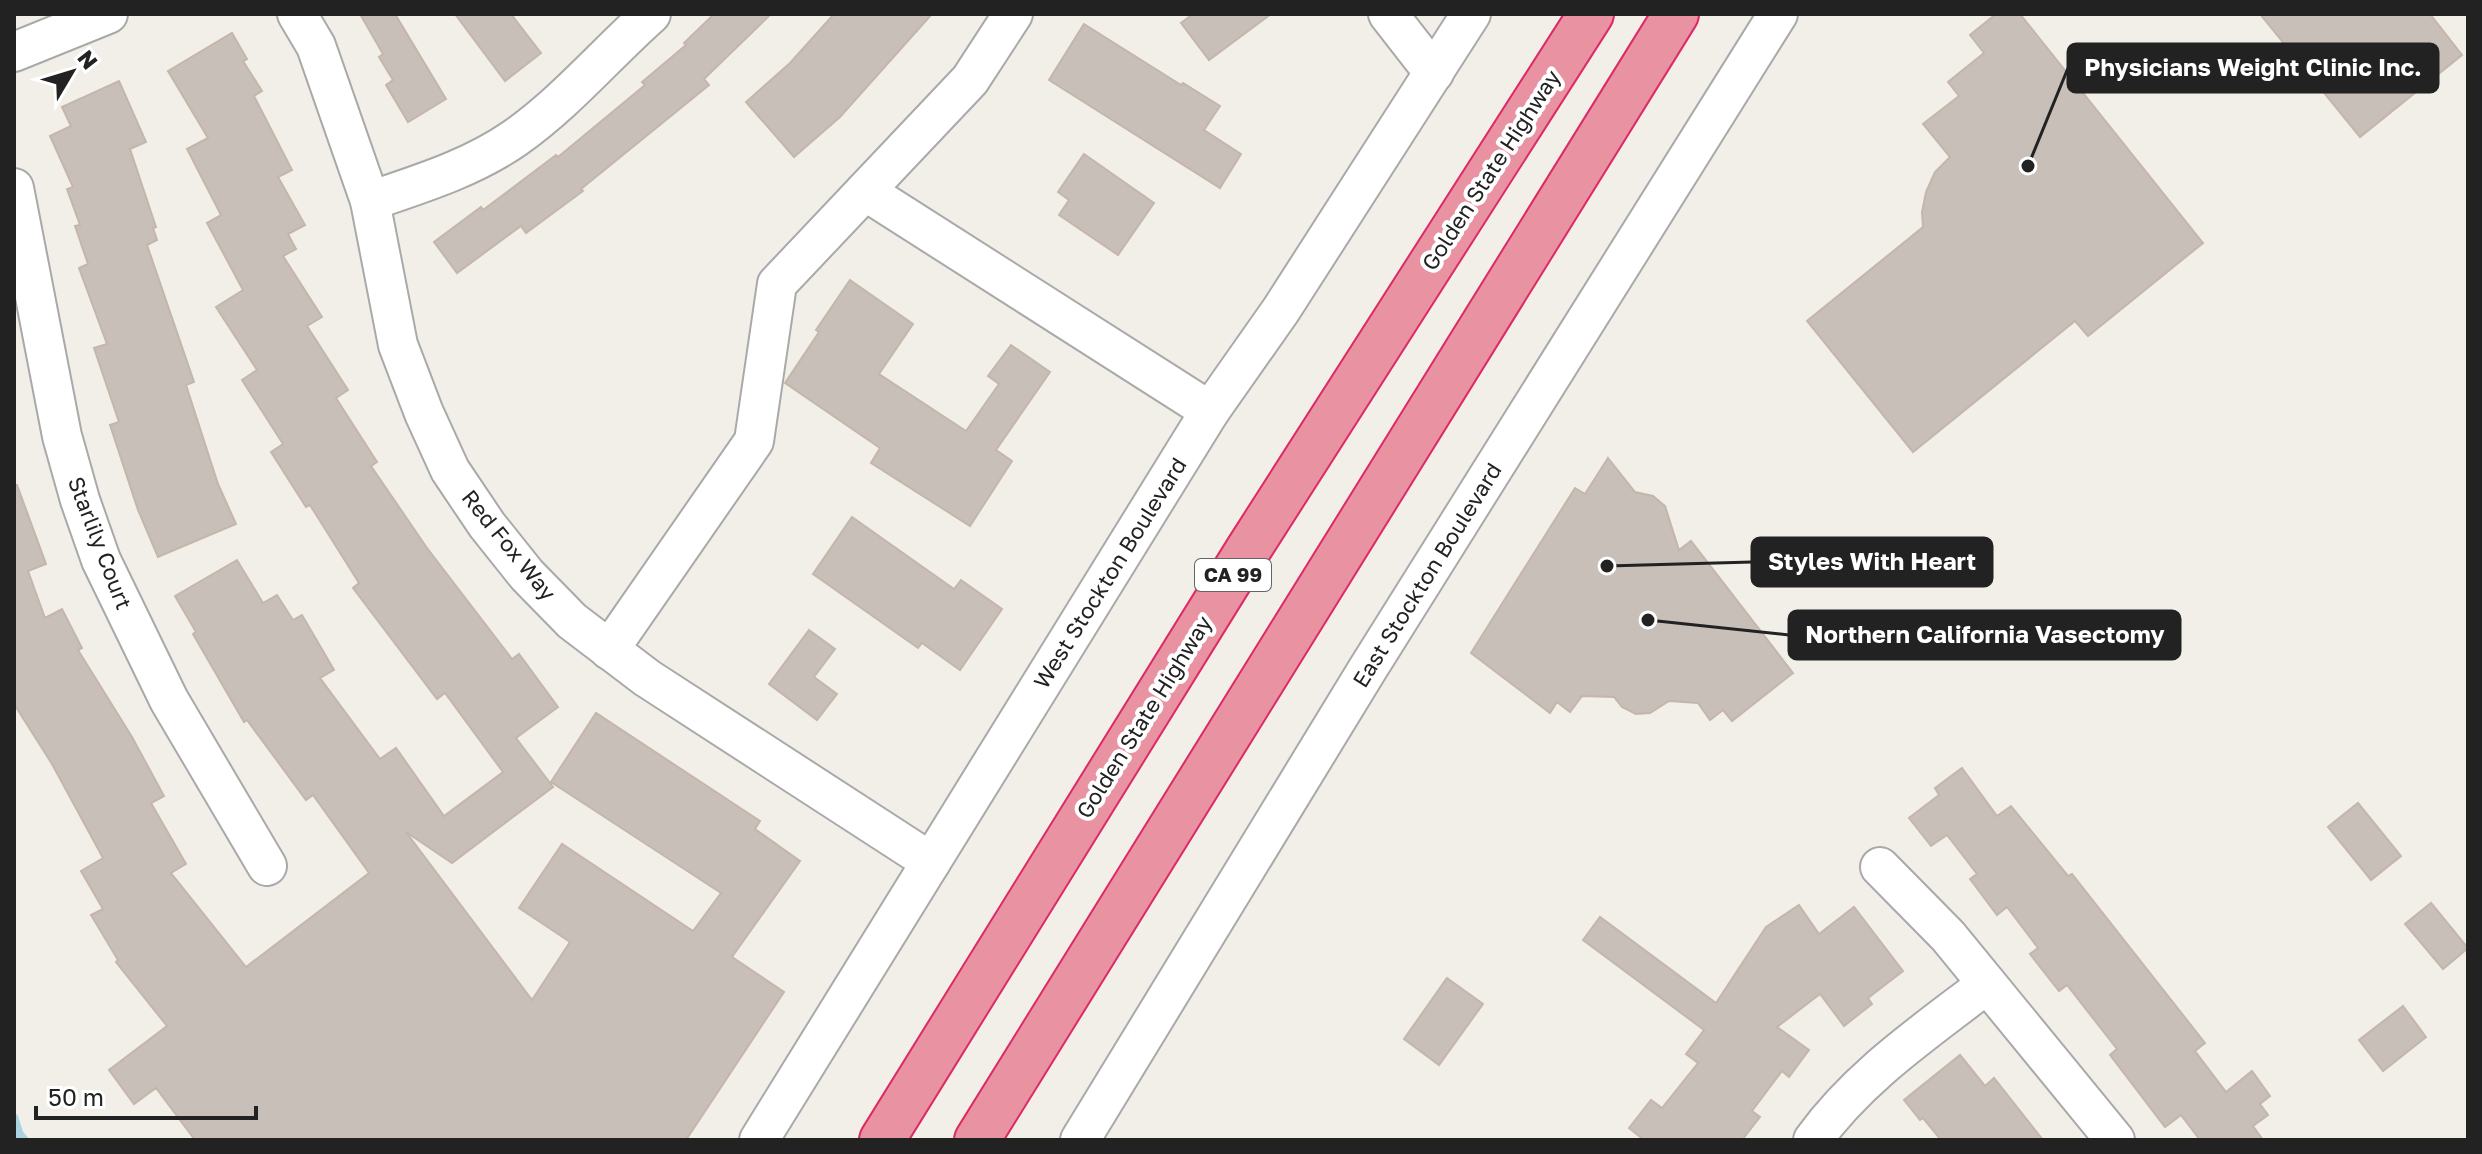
<svg xmlns="http://www.w3.org/2000/svg" width="2482" height="1154" viewBox="0 0 2482 1154" font-family="'Golos Text',sans-serif">
  <style>
    .lines { fill: none; stroke-linecap: round; stroke-linejoin: round }
    .stream { stroke: #aad3df; stroke-width: 9 }
    .building { fill: #c7bfb8; stroke: #c4b6ab; stroke-width: 2 }
    .minor-casing { stroke: #a9a9a9; stroke-width: 42 }
    .highway-casing { stroke: #dc2a67; stroke-width: 48 }
    .minor { stroke: #fff; stroke-width: 38 }
    .highway { stroke: #e892a2; stroke-width: 44 }
    .labels { text-anchor: middle; stroke-width: 8; stroke-linejoin: round; paint-order: stroke }
    .shield { fill: #fff; stroke: #646464; stroke-width: 2 }
    .shield-label { font-size: 20px; font-weight: bold; fill: #222 }
    .street-label { font-size: 22px; fill: #222; stroke: #fff }
    .leader { fill: none; stroke: #222; stroke-width: 3 }
    .callout-dot { fill: #222; stroke: #fff; stroke-width: 3 }
    .callout { fill: #222; stroke: #222; stroke-width: 3 }
    .callout-label { font-size: 24px; text-anchor: middle; font-weight: bold; fill: #fff }
  </style>
  <rect width="100%" height="100%" fill="#f2efe9"/>
  <g class="lines">
    <path class="stream" d="M14 1118 19 1134 24 1140"/>
  </g>
  <g class="building">
    <path d="M360 14H395L446 99 408 122 386 85 393 80 379 57 383 54Z"/>
    <path d="M455 14H511L541 53 505 81Z"/>
    <path d="M714 14H771L704 79 709 85 581 189 583 191 526 233 521 226 457 273 434 242 481 207 483 210 556 155 558 157 645 85 642 82 686 45 684 43Z"/>
    <path d="M834 14H932L840 117 794 157 746 102 790 63Z"/>
    <path d="M1193 14H1271L1209 60 1181 23Z"/>
    <path d="M1996 14H2020L2203 243 2088 336 2075 321 1913 452 1807 321 1923 227 1922 212 1926 192 1935 172 1950 157 1923 124 1959 96 1948 82 1984 53 1970 35Z"/>
    <path d="M2260 14H2430L2462 55 2360 137Z"/>
    <path d="M1084 24 1181 85 1183 83 1220 106 1204 130 1241 154 1220 188 1049 80Z"/>
    <path d="M232 33 247 59 243 61 262 91 254 96 292 170 278 177 305 225 288 234 296 249 283 256 322 317 307 326 348 390 336 398 377 462 371 466 427 548 512 659 519 654 558 707 516 738 553 787 452 863 406 832 532 1000 570 942 519 908 562 844 693 931 721 893 551 782 596 713 760 821 755 829 800 861 732 957 784 992 686 1140H195L156 1088 134 1104 109 1070 167 1026 116 962 118 960 91 915 103 909 81 871 103 858 52 764 14 704V485H17L46 564 28 571 45 618 62 609 82 648 78 650 132 737 164 796 151 803 186 864 171 873 246 967 369 873 313 795 306 800 247 720 244 722 193 634 196 632 175 596 237 560 263 603 277 595 293 620 302 615 334 670 320 678 380 759 396 748 444 816 503 772 445 693 437 699 353 588 359 583 310 505 306 507 271 452 283 444 242 380 257 370 216 307 243 290 207 223 221 215 187 149 208 138 168 71Z"/>
    <path d="M119 81 146 142 130 149 156 227 153 228 157 240 147 245 194 382 186 385 218 484 236 524 158 557 138 510 110 425 119 422 94 348 107 344 79 268 88 264 75 226 80 225 67 189 73 187 50 136 71 126 62 107Z"/>
    <path d="M1084 154 1154 203 1118 255 1059 215 1069 200 1058 192Z"/>
    <path d="M850 280 913 324 879 374 966 431 999 384 988 376 1011 345 1050 372 996 450 1012 461 970 526 871 463 880 448 785 383 819 332 816 330Z"/>
    <path d="M1608 458 1635 492 1653 496 1665 506 1679 550 1691 541 1793 673 1732 721 1723 710 1710 720 1698 703 1669 701 1650 713 1636 714 1622 707 1614 697 1582 696 1570 712 1557 702 1550 713 1471 653 1575 488 1585 494Z"/>
    <path d="M852 517 954 589 961 580 1002 609 960 670 922 643 918 648 813 574Z"/>
    <path d="M809 630 835 649 814 677 837 694 817 720 769 684Z"/>
    <path d="M1962 768 1997 816 2011 806 2068 876 2072 874 2205 1043 2195 1051 2226 1092 2252 1071 2270 1096 2260 1104 2268 1115 2253 1126 2263 1140H2200L2181 1115 2165 1127 2110 1055 2117 1049 2067 985 2059 991 2030 954 2038 948 2007 907 1997 915 1970 879 1977 874 1947 835 1931 846 1909 818 1939 795 1935 788Z"/>
    <path d="M2358 803 2401 856 2371 880 2328 827Z"/>
    <path d="M2431 903 2468 948 2443 969 2405 924Z"/>
    <path d="M1799 905 1819 934 1854 907 1903 971 1868 998 1872 1004 1844 1026 1820 994 1777 1027 1809 1050 1789 1077 1782 1071 1752 1111 1760 1117 1742 1140H1644L1629 1128 1651 1100 1662 1108 1698 1063 1686 1054 1704 1030 1583 940 1600 917 1716 1003 1766 927Z"/>
    <path d="M1447 978 1483 1004 1439 1065 1404 1039Z"/>
    <path d="M2403 1006 2426 1037 2383 1071 2359 1040Z"/>
    <path d="M1960 1055 1985 1086 1994 1078 2043 1140H1941L1923 1118 1920 1120 1904 1100Z"/>
  </g>
  <g class="lines">
    <defs>
      <g id="minor">
        <path d="M297 14 316 46 370 201 398 345 424 413 450 470 487 525 527 575 572 621 647 678 931 862"/>
        <path d="M1388 14 1434 73"/>
        <path d="M14 52 108 14"/>
        <path d="M14 188 62 436 80 500 101 560 169 700 267 866"/>
        <path d="M865 191 1210 411"/>
        <path d="M370 201C420 184 472 168 515 138 566 102 605 55 651 14"/>
        <path d="M609 650 754 441 777 284 970 80 1013 14"/>
        <path d="M1880 867 1948 936 2115 1140"/>
        <path d="M759 1140 1210 411 1281 310 1471 14"/>
        <path d="M1080 1140 1367 670 1778 14"/>
        <path d="M1813 1140C1859 1076 1925 1032 1987 984"/>
      </g>
      <g id="highway">
        <path d="M882 1140 1248 550 1591 14"/>
        <path d="M977 1140 1676 14"/>
      </g>
    </defs>
    <use href="#minor" class="minor-casing"/>
    <use href="#highway" class="highway-casing"/>
    <use href="#minor" class="minor"/>
    <use href="#highway" class="highway"/>
  </g>
  <g class="labels">
    <rect class="shield" x="1195" y="559" width="76" height="32" rx="6"/>
    <g class="shield-label">
      <text x="1233" y="582">CA 99</text>
    </g>
    <g class="street-label">
      <text transform="translate(1491 170) rotate(-57)" y="8">Golden State Highway</text>
      <text transform="translate(100 543) rotate(69)" y="8">Starlily Court</text>
      <text transform="translate(509 545) rotate(51)" y="8">Red Fox Way</text>
      <text transform="translate(1110 573) rotate(-58)" y="8">West Stockton Boulevard</text>
      <text transform="translate(1427 575) rotate(-58)" y="8">East Stockton Boulevard</text>
      <text transform="translate(1144 717) rotate(-58)" y="8">Golden State Highway</text>
    </g>
  </g>
  <path class="leader" d="M2028 166L2068 68M1607 566L1752 562M1648 620L1789 635"/>
  <g class="callout-dot">
    <circle cx="2028" cy="166" r="8"/>
    <circle cx="1607" cy="566" r="8"/>
    <circle cx="1648" cy="620" r="8"/>
  </g>
  <g class="callout">
    <rect x="2068" y="44" width="370" height="48" rx="8"/>
    <rect x="1752" y="538" width="240" height="48" rx="8"/>
    <rect x="1789" y="611" width="391" height="48" rx="8"/>
  </g>
  <g class="callout-label">
    <text x="2253" y="76">Physicians Weight Clinic Inc.</text>
    <text x="1872" y="570">Styles With Heart</text>
    <text x="1985" y="643">Northern California Vasectomy</text>
  </g>
  <rect width="2482" height="1154" fill="none" stroke="#222222" stroke-width="32"/>
  <g transform="translate(72 72) rotate(52)" stroke="#ffffff" stroke-width="6" paint-order="stroke">
  <path d="M0-6L14 30L0 20L-14 30Z" fill="#222222"/>
  <text y="-12" font-size="22" font-weight="bold" text-anchor="middle" fill="#222222">N</text>
  </g>
  <path d="M36 1106v12h220v-12" fill="none" stroke="#222222" stroke-width="4"/>
  <text x="48" y="1106" font-size="24" fill="#222222" stroke="#ffffff" stroke-width="6" paint-order="stroke">50 m</text>
</svg>
